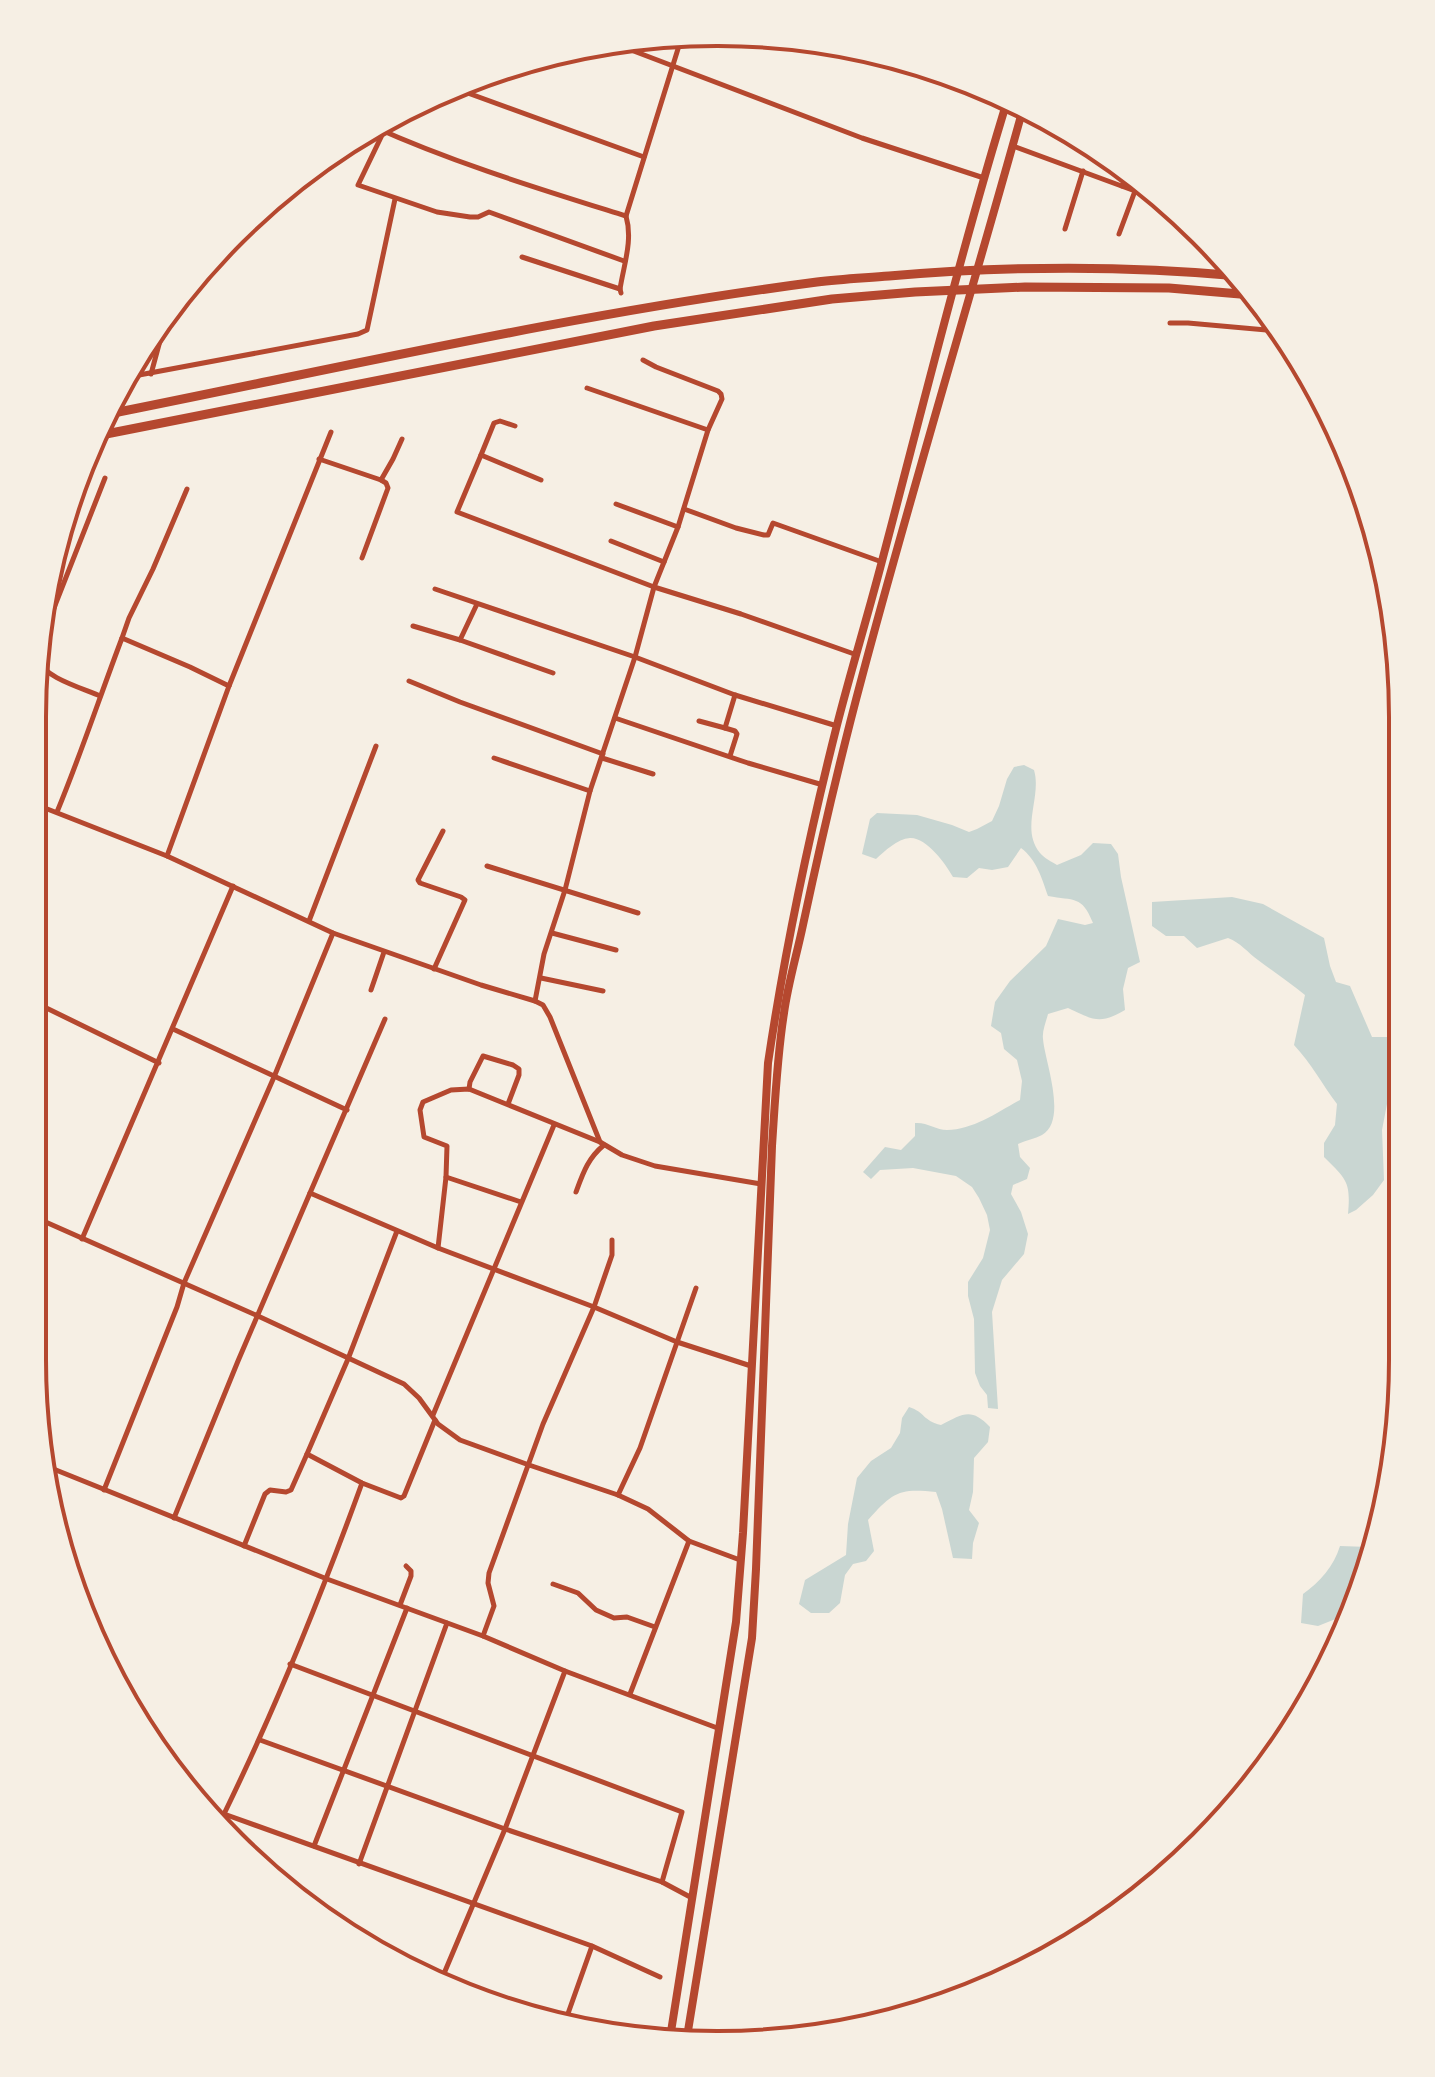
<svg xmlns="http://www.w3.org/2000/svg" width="1435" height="2077" viewBox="0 0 1435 2077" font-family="'Open Sans',sans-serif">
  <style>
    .water { fill: #c9d6d2 }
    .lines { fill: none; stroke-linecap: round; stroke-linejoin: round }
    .minor { stroke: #b5482f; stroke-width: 5 }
    .trunk { stroke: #b5482f; stroke-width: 8 }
    .motorway { stroke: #b5482f; stroke-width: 9 }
    .rim { fill: none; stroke: #b5482f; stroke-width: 4 }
  </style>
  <rect width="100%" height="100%" fill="#f6efe4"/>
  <g class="water">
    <path d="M1024 765 1034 770C1042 797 1020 829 1040 853 1044 858 1052 862 1057 865L1081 855 1093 843 1111 844 1118 854 1121 877 1140 962 1128 968 1123 989 1125 1010C1099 1025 1094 1020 1068 1008L1048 1014C1046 1022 1042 1031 1043 1039 1045 1062 1068 1120 1042 1135 1035 1139 1026 1140 1018 1144L1020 1157 1030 1168 1027 1179 1013 1185 1011 1194 1021 1212 1028 1234 1024 1254 1002 1280 992 1312 998 1409 988 1408 987 1395 980 1386 975 1373 974 1319 968 1296V1282L983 1258 990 1230 987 1215 979 1198 972 1187 956 1176 913 1168 880 1170 871 1179 863 1172 885 1147 901 1150 915 1136V1123C927 1122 936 1130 947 1130 973 1130 998 1112 1020 1100L1022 1081 1017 1060 1004 1049 1001 1033 991 1026 995 1002 1010 981 1046 946 1058 919 1085 925 1093 923C1082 895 1074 901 1048 896 1042 879 1037 860 1021 848L1008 867 992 870 979 868 967 878 953 877C946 864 926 837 910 838 897 839 885 851 876 859L862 854 870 819 877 813 917 815 952 825 969 832 977 829 992 821 999 806 1007 779 1014 767Z"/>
    <path d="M1232 897 1263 904 1324 938 1330 966 1336 982 1350 986 1372 1037H1388L1399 1026 1400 1088 1387 1104 1382 1130 1384 1180 1373 1195 1356 1210 1348 1214C1351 1181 1346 1179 1324 1157V1143L1335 1125 1337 1104C1322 1084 1311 1063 1294 1045L1305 995C1290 983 1274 972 1258 960 1247 952 1241 943 1228 938L1197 948 1184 936H1166L1152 926V902Z"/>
    <path d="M909 1407C925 1412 923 1421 941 1425 963 1414 971 1407 990 1427L988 1442 974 1458 973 1492 969 1510 979 1523 973 1543 972 1559 953 1558 942 1509 936 1492C899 1488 893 1492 868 1520L874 1551 866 1561 853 1564 845 1575 840 1603 829 1613H811L799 1604 805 1580 846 1555 848 1524 857 1478 871 1461 891 1448 900 1433 902 1418Z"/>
    <path d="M1340 1546 1369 1547 1370 1563 1348 1621 1338 1618 1318 1626 1301 1623 1303 1594C1320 1582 1334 1566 1340 1546Z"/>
  </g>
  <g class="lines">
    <g class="minor">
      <path d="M610 42 862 138 984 178"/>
      <path d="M454 88 644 157"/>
      <path d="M372 126C454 163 540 189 626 216"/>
      <path d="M384 131 358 185 437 212 470 217H478L489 212 624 261"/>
      <path d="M1013 146 1165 202"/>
      <path d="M1122 186 1130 170"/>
      <path d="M1065 229 1083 171"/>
      <path d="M1119 234 1135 191"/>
      <path d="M522 257 620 289"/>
      <path d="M621 293 620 289C624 264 633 240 626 216L682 36"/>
      <path d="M1170 323H1188L1277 331"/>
      <path d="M151 374 164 326"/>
      <path d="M123 378 358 334 367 330 395 199"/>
      <path d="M587 388 708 430"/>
      <path d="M481 455 494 423 500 421 515 426"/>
      <path d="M319 459 381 480 393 459 402 439"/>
      <path d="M541 480 481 455 457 512 654 587 741 614 857 655"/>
      <path d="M616 504 678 527"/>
      <path d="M684 509 736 528 764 535H768L773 523 882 562"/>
      <path d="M611 541 664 562"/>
      <path d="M362 558 388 488 386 483 381 480"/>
      <path d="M435 589 635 657 735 695 837 726"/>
      <path d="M413 626 460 640 477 604"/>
      <path d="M122 638 129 618 153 569 187 489"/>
      <path d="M460 640 553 673"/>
      <path d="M409 681 460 702 603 754"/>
      <path d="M100 696C85 689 42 677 39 660 38 654 40 647 41 641L105 478"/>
      <path d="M615 718 748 763 823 785"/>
      <path d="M699 721 725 728"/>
      <path d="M730 756 737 734 735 731 725 728 735 695"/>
      <path d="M494 758 590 791"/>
      <path d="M602 758 653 774"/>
      <path d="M32 803 167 856 333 933 481 985 535 1001 543 1005 550 1017 600 1142 622 1155 655 1166 761 1184"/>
      <path d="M57 812C81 754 100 696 122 638L190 667 229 686"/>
      <path d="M167 856 229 686 331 432"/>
      <path d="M487 866 638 913"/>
      <path d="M309 921 376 746"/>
      <path d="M552 933 616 950"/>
      <path d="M434 969 465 900 461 897 420 883 418 880 443 831"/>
      <path d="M541 978 603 991"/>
      <path d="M371 990 384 952"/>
      <path d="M32 1001 159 1063"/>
      <path d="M535 1001 544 954 565 890 590 791 635 657 654 587 678 527 708 430 722 399 721 394 718 391 656 367 643 360"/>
      <path d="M385 1019 310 1193 438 1248 594 1307 677 1342 751 1366"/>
      <path d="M173 1029 347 1110"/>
      <path d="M469 1089 470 1082 483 1056 513 1065 519 1069V1075L508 1104"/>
      <path d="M446 1177 521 1202"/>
      <path d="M576 1192C583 1173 588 1158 604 1145"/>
      <path d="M32 1216 258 1316 404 1384 419 1398 438 1424 460 1440 529 1465 618 1495 648 1509 689 1541 740 1560"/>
      <path d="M82 1239 233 886"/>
      <path d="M438 1248 446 1177 447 1146 424 1137 420 1110 423 1102 451 1090 469 1089 600 1142"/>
      <path d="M433 1415 554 1125"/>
      <path d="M307 1454 348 1359 397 1231"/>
      <path d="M46 1466 327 1579 483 1636 565 1671 505 1829 440 1983"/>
      <path d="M104 1490 177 1307 184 1283 274 1077 333 933"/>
      <path d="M618 1495 640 1448 696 1288"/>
      <path d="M174 1518 238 1361 310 1193"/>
      <path d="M244 1546 265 1494 270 1490 286 1492 291 1490 307 1454 362 1483 401 1498 404 1496 435 1420"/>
      <path d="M553 1584 578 1593 596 1610 614 1618 627 1617 655 1627"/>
      <path d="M400 1605 411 1576V1571L406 1566"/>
      <path d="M483 1636 494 1606 488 1583 489 1573 543 1424 594 1307 612 1255V1240"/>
      <path d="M290 1664 682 1812 662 1882"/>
      <path d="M565 1671 720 1729"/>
      <path d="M630 1694 689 1541"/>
      <path d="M260 1740 505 1829 662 1882 692 1898"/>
      <path d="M224 1814 592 1946 660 1977"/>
      <path d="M217 1819 224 1814C276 1707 321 1596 362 1483"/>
      <path d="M314 1846 407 1608"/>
      <path d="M359 1864 447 1623"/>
      <path d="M440 1982 532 2013"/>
      <path d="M565 2022 592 1946"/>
    </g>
    <g class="trunk">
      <path d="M687 2037 752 1638 756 1569 772 1146C775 1102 777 1057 784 1013 788 983 797 954 803 925 821 841 840 759 862 677 913 485 971 296 1024 105"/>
      <path d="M670 2038 736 1622 743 1533 768 1063C785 949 809 836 837 725 851 670 868 615 882 561 923 406 961 251 1008 98"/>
    </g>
    <g class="motorway">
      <path d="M109 414C344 367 579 313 817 282 841 279 865 278 889 276 1006 266 1123 265 1240 276"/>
      <path d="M101 435 654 326 832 299 915 292 1025 287 1169 288 1252 295"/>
    </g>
  </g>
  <path d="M0 0H1435V2077H0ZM717 46H718A671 671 0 0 1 1389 717V1360A671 671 0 0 1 718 2031H717A671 671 0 0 1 46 1360V717A671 671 0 0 1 717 46Z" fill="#f6efe4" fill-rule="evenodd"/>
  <path class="rim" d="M717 46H718A671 671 0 0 1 1389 717V1360A671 671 0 0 1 718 2031H717A671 671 0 0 1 46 1360V717A671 671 0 0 1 717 46Z"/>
</svg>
